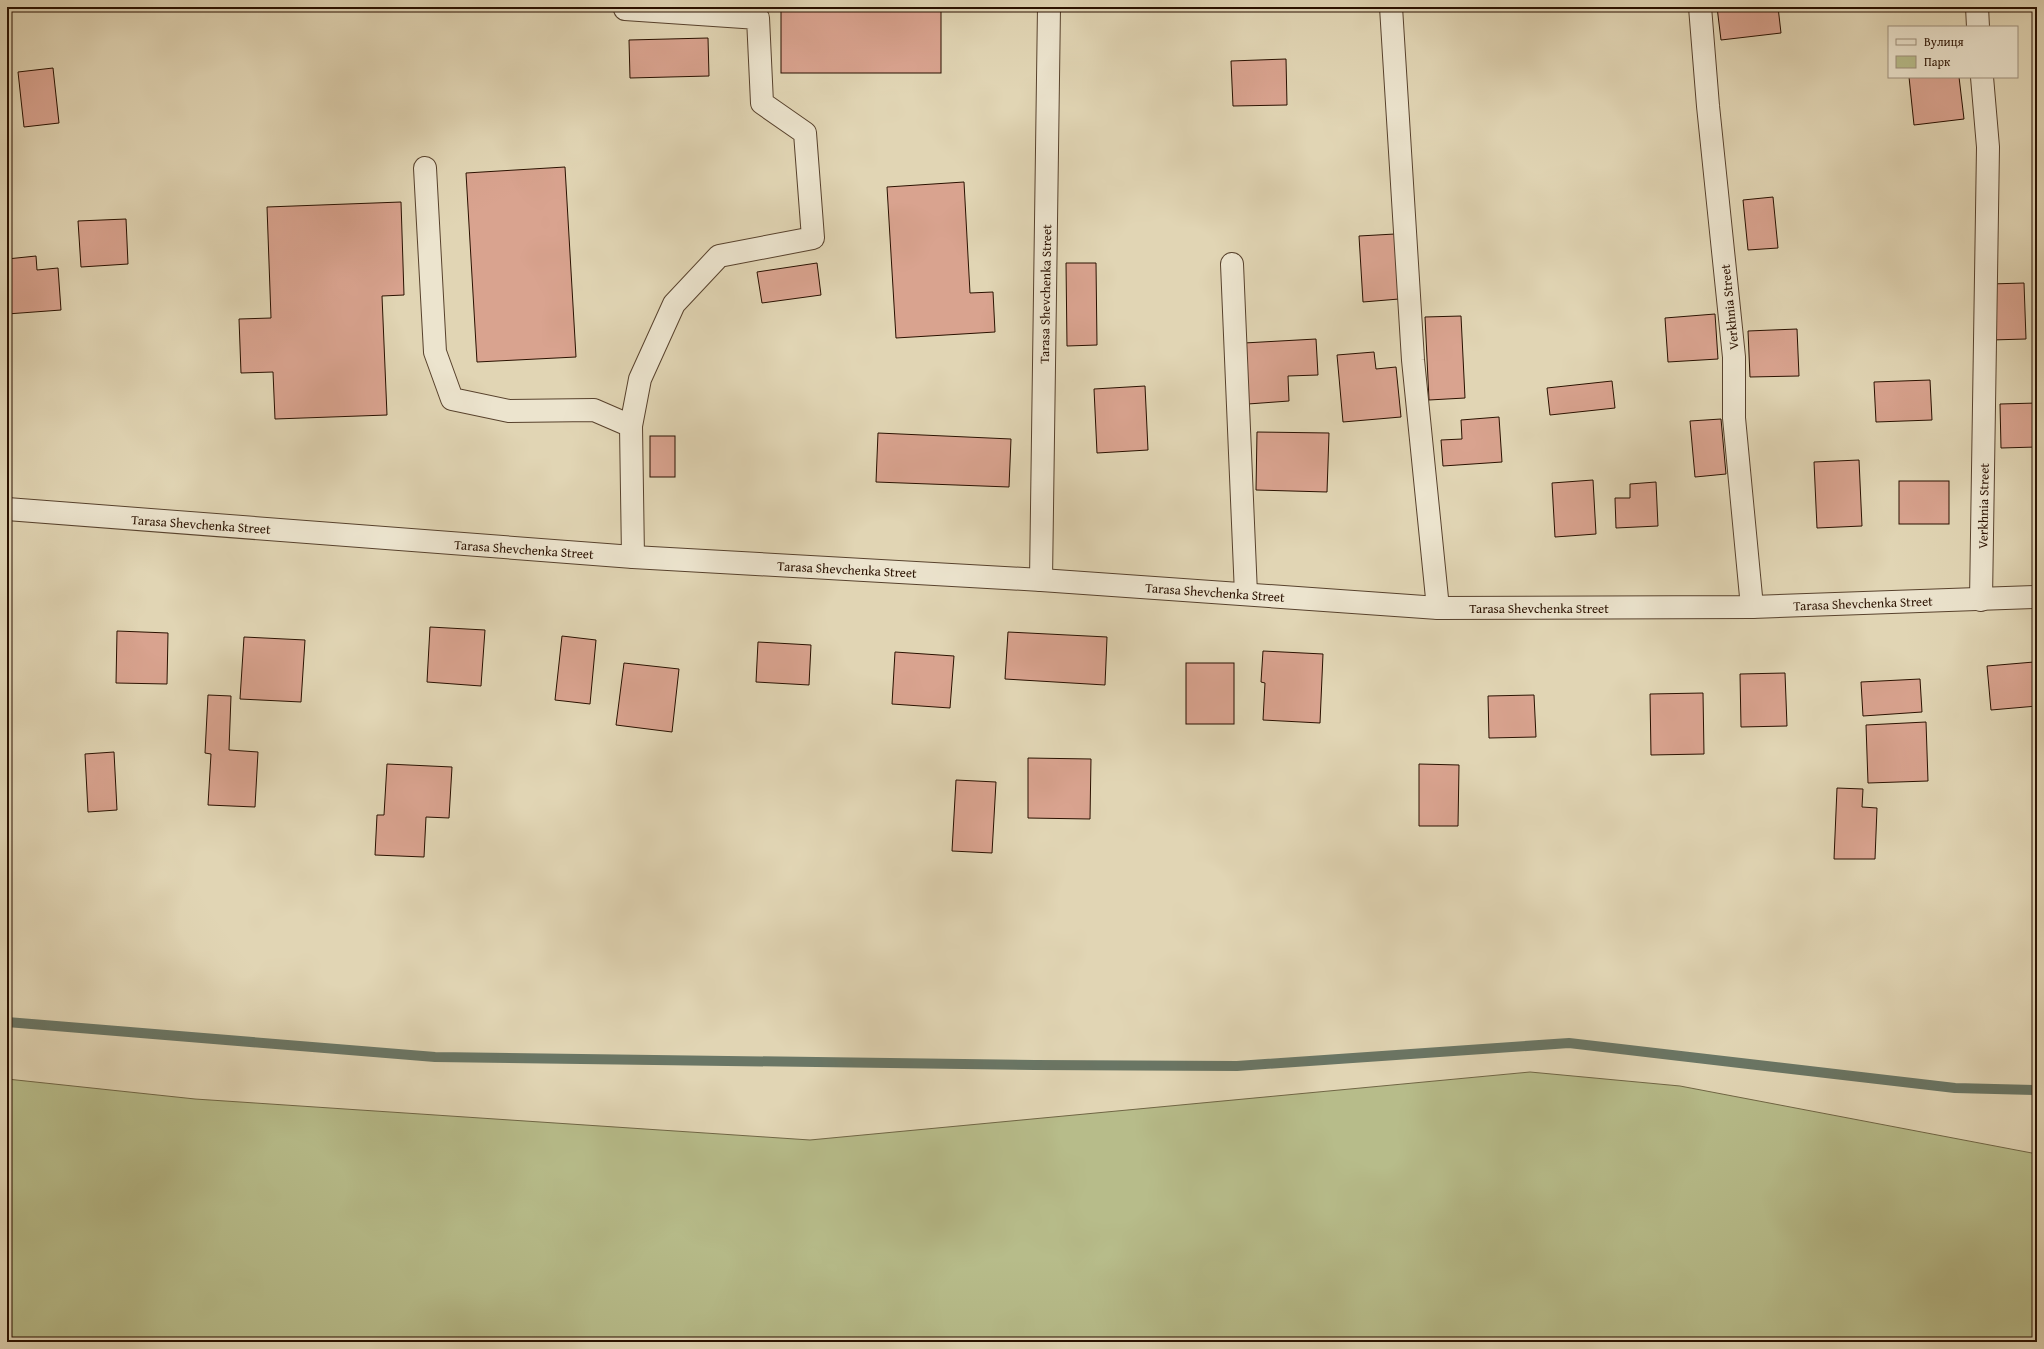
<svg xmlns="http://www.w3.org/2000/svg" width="2044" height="1349" viewBox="0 0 2044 1349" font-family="'Gentium Book Plus',serif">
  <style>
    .green { fill: #b7bc8a; stroke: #706645 }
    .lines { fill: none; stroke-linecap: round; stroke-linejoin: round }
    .stream { stroke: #6a7665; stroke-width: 10 }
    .building { fill: #d9a38f; stroke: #2a1100 }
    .minor-casing { stroke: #58422d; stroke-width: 24 }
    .minor { stroke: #ece4ce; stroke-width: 22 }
    .labels { text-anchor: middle; stroke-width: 3.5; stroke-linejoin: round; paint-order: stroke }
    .street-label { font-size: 13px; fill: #2a1100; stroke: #ece4ce }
  </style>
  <rect width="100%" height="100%" fill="#e1d5b4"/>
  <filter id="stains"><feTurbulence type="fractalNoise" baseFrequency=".005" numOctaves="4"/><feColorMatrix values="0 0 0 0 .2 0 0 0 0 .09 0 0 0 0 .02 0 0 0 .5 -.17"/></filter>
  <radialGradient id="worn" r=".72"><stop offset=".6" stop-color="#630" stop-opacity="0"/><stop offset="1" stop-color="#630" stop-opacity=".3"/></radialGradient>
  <path class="green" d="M1530 1072 1680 1086 2037 1154V1342H7V1079L195 1099 810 1140Z"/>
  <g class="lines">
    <path class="stream" d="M7 1022 435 1057 1035 1065 1237 1066 1569 1043 1955 1088 2037 1090"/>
  </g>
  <g class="building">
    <rect x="781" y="7" width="160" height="66"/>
    <path d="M1717 7H1778L1781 33 1721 40Z"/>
    <path d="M708 38 709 76 630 78 629 40Z"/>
    <path d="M1286 59 1287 105 1233 106 1231 61Z"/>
    <path d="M53 68 59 123 24 127 18 72Z"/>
    <path d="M1909 77H1959L1964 119 1914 125Z"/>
    <path d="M565 167 576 357 477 362 466 173Z"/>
    <path d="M964 182 970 293 993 292 995 332 896 338 887 187Z"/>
    <path d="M1773 197 1778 248 1748 250 1743 200Z"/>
    <path d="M401 202 404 295 382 296 387 415 275 419 273 372 241 373 239 319 271 318 267 207Z"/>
    <path d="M126 219 128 264 81 267 78 221Z"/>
    <path d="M1395 234 1399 299 1363 302 1359 236Z"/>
    <path d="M36 256 37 270 58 268 61 310 7 314V259Z"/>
    <path d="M817 263 821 295 762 303 757 272Z"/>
    <path d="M1066 263H1096L1097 345 1067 346Z"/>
    <path d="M2024 283 2026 339 1991 340 1990 284Z"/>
    <path d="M1715 314 1718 359 1668 362 1665 318Z"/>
    <path d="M1461 316 1465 398 1429 400 1425 317Z"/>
    <path d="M1797 329 1799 376 1750 377 1748 331Z"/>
    <path d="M1316 339 1318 375 1288 376 1289 401 1248 404 1244 343Z"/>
    <path d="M1374 352 1376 369 1396 367 1401 417 1343 422 1337 355Z"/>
    <path d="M1930 380 1932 420 1876 422 1874 382Z"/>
    <path d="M1612 381 1615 408 1550 415 1547 388Z"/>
    <path d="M1145 386 1148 450 1097 453 1094 389Z"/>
    <path d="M2037 403V447L2001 448 2000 404Z"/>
    <path d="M1499 417 1502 462 1443 466 1441 440 1462 439 1461 420Z"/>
    <path d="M1721 419 1726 474 1695 477 1690 421Z"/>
    <path d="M1257 432 1329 433 1327 492 1256 490Z"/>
    <path d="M878 433 1011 439 1009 487 876 482Z"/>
    <rect x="650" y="436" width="25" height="41"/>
    <path d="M1859 460 1862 526 1817 528 1814 462Z"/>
    <path d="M1593 480 1596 534 1555 537 1552 483Z"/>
    <rect x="1899" y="481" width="50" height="43"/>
    <path d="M1656 482 1658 526 1616 528 1615 498H1630V484Z"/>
    <rect x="7" y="613" width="4" height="56"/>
    <path d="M430 627 485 630 481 686 427 682Z"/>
    <path d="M117 631 168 633 167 684 116 683Z"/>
    <path d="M1008 632 1107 637 1105 685 1005 679Z"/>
    <path d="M562 636 596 640 590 704 555 700Z"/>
    <path d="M244 637 305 640 301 702 240 699Z"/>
    <path d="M758 642 811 645 809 685 756 682Z"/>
    <path d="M1263 651 1323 654 1320 723 1263 720 1265 683 1261 682Z"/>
    <path d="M895 652 954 656 950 708 892 704Z"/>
    <path d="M2034 662 2037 706 1991 710 1987 666Z"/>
    <path d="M624 663 679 669 672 732 616 725Z"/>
    <rect x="1186" y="663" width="48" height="61"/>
    <path d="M1785 673 1787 726 1741 727 1740 674Z"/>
    <path d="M1920 679 1922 712 1863 716 1861 682Z"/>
    <path d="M1703 693 1704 754 1651 755 1650 694Z"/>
    <path d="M208 695 231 696 229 750 258 752 255 807 208 805 211 754 205 753Z"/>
    <path d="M1534 695 1536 737 1489 738 1488 696Z"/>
    <path d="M1926 722 1928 781 1868 783 1866 725Z"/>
    <path d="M114 752 117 810 88 812 85 754Z"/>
    <path d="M1028 758 1091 759 1090 819 1028 818Z"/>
    <path d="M387 764 452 767 449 818 426 817 424 857 375 855 377 815H384Z"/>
    <path d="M1419 764 1459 765 1458 826H1419Z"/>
    <path d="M956 780 996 782 992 853 952 851Z"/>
    <path d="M1837 788 1863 789 1862 807 1877 808 1875 859H1834Z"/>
  </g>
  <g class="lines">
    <defs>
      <g id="minor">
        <path d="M625 7V9L758 18 762 103 805 133 813 238 719 256 674 304 640 379 631 426"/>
        <path d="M1391 7 1413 360 1438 608"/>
        <path d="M1700 7 1708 106 1734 357V418L1752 607"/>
        <path d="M1977 7 1978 27"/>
        <path d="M425 168 435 352 452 399 509 411 594 410 631 426 633 557"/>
        <path d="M1232 264 1246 594"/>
        <path d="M7 509 633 557 1041 580 1438 608 1752 607 2037 597"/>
        <path d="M1041 580 1049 7"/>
        <path d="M1981 600 1988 147 1982 77"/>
      </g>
    </defs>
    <use href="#minor" class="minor-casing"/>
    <use href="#minor" class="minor"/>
  </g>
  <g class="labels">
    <g class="street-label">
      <text transform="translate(1045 294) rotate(-89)" y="5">Tarasa Shevchenka Street</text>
      <text transform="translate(1729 307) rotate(-96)" y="5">Verkhnia Street</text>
      <text transform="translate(1983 506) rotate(-89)" y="5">Verkhnia Street</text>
      <text transform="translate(201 524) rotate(4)" y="5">Tarasa Shevchenka Street</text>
      <text transform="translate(524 549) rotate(4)" y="5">Tarasa Shevchenka Street</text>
      <text transform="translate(847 569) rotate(3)" y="5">Tarasa Shevchenka Street</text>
      <text transform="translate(1215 592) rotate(4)" y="5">Tarasa Shevchenka Street</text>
      <text transform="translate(1863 603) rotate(-2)" y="5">Tarasa Shevchenka Street</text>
      <text x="1539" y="613">Tarasa Shevchenka Street</text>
    </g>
  </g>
  <rect width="2044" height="1349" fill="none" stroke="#e1d5b4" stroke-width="24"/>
  <rect x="8" y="8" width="2028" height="1333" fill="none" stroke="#2a1100" stroke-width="2"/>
  <rect x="12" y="12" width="2020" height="1325" fill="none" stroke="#2a1100"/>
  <rect x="1888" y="26" width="130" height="52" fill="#ece4ce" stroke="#9e907c"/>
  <rect x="1896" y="39" width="20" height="6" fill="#ece4ce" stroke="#9e907c"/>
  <text x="1924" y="46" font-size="12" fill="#2a1100">Вулиця</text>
  <rect x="1896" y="56" width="20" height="12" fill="#b7bc8a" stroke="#9e907c"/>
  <text x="1924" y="66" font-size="12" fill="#2a1100">Парк</text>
  <rect width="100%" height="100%" filter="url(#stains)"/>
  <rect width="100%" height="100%" fill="url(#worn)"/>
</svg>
